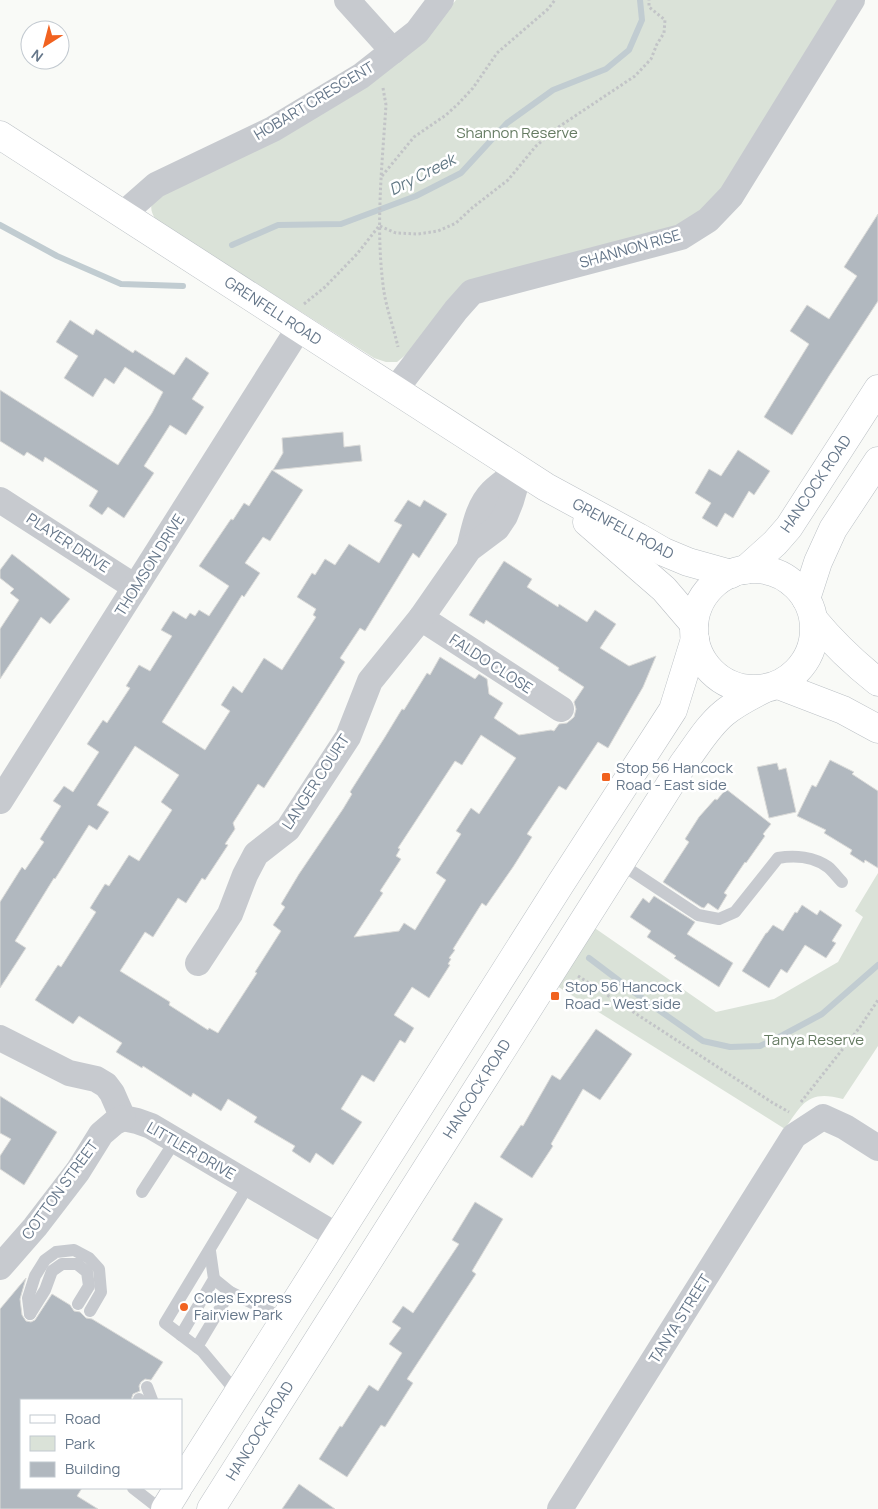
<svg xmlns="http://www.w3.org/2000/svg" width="878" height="1509" viewBox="0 0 878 1509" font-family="Manrope,sans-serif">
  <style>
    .green { fill: #dae2d8 }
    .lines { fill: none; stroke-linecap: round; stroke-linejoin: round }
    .stream { stroke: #c1ccd1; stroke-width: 6 }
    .building { fill: #b1b8bf; stroke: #dbdbd9; fill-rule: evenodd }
    .secondary-casing { stroke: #bbc0c5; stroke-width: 29 }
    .path { stroke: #c2c4c7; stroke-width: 3; stroke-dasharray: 2.5 2.5; stroke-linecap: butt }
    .service { stroke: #c7cacf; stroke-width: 12 }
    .minor { stroke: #c7cacf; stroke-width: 26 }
    .secondary { stroke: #fff; stroke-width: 28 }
    .poi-dot { fill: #f16220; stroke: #fff; stroke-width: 2 }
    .labels { text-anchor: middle; stroke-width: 5; stroke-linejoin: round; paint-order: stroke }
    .street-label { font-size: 15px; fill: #66778a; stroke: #fff }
    .park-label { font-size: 15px; fill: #657b62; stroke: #fff }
    .poi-label { font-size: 15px; fill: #66778a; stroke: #fff; text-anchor: start }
    .water-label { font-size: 16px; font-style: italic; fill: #627985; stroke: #fff }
  </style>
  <rect width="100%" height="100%" fill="#f9faf7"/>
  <g class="green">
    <path d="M456 0H842L724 191 677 229 466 282 408 353 397 362H386L374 358 156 220C150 211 150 206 154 196L425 38Z"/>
    <path d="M878 873V1046L843 1099C809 1090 803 1102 785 1129L549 981 586 922 716 1012 774 999 838 962 863 917 855 911Z"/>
  </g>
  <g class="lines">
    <g class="stream">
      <path d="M0 225 57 256 121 284 183 286"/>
      <path d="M232 245 278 225 341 224 416 196 461 173 507 123 553 90 606 69 629 50 642 20 640 0"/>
      <path d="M589 958 650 1004 703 1041 730 1047 760 1046 783 1035 822 1014 878 965"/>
    </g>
  </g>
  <g class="building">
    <path d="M878 214V301L829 376 792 435 764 417 809 344 790 331 807 305 829 319 857 276 844 267Z"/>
    <path d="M70 320 93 335 96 329 133 353 135 350 174 375 186 357 209 373 192 399 204 407 186 435 170 425 144 466 154 473 124 518 108 507 102 515 89 506 98 491 45 457 43 462 27 452 24 456 0 441V390L118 465 152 413 163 392 125 367 114 384 105 378 93 397 64 378 78 356 56 342Z"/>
    <path d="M343 432 344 447 360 445 362 461 273 470 283 453 282 438Z"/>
    <path d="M738 450 770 471 754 495 749 491 733 518 725 513 717 527 702 518 711 503 695 493 709 469 721 476Z"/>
    <path d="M272 470 303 490 270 541 263 537 245 563 260 573 244 597 242 595 162 722 205 750 230 711 221 705 233 686 242 693 264 658 282 670 316 617 313 615 316 609 297 597 312 573 315 575 325 559 335 565 349 544 379 563 402 525 394 521 408 500 420 507 424 500 447 514 419 558 413 553 365 631 360 628 340 658 345 662 301 731 264 788 258 784 233 823 235 829 225 844 228 845 205 880 202 878 186 903 178 898 153 937 145 932 120 971 170 1002 169 1005 208 1030 209 1028 218 1033 257 973 255 972 281 931 273 925 285 907 281 904 299 874 343 809 352 794 350 792 385 737 402 709 404 710 427 673 430 675 440 657 475 679 479 674 487 679 489 694 503 703 494 718 519 735 551 730 554 731 559 724 567 723 574 717 576 709 574 702 584 687 558 670 559 668 486 620 484 624 469 615 504 561 532 579 527 587 558 607 559 604 587 622 595 610 616 624 600 648 629 666 656 656 643 687 608 748 598 742 566 790 559 786 527 834 532 837 513 867 486 906 482 903 453 949 455 950 449 958 451 959 448 964 450 965 429 998 412 987 394 1015 414 1028 405 1043 400 1040 374 1082 362 1075 341 1109 362 1122 333 1165 316 1153 310 1163 292 1151 295 1146 254 1122 257 1117 228 1099 221 1111 193 1093 191 1097 143 1066 142 1068 116 1052 122 1043 79 1016 73 1024 35 1000 58 965 61 967 96 912 90 908 105 884 109 886 129 855 139 861 172 810 161 802 179 775 135 746 97 805 109 812 97 830 89 825 55 879 54 878 15 941 26 948 0 988V902L22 867 25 870 44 842 40 839 61 806 53 801 64 786 73 792 99 752 87 744 103 720 107 723 130 688 126 686 139 665 150 671 172 636 161 630 173 611 186 619 190 613 195 616 199 610 209 616 229 586 199 566 231 519 233 520 244 503 249 506ZM481 735 516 758 479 814 471 808 456 831 461 834 436 873 446 880 415 930 404 923 399 931 354 937 383 893 380 891 401 859 396 856 400 849 398 848 455 761 462 765Z"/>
    <path d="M12 554 70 599 50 624 41 617 0 679V629L19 600 10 593 14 589 0 578V570Z"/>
    <path d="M830 760 854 772 852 774 878 791V868L865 860 864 863 850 854 852 850 824 833 826 830 797 816 812 785 816 787Z"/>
    <path d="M777 763 779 770 786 768 796 812 769 818 757 767Z"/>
    <path d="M726 789 771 824 763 834 765 836 746 863 745 862 724 893 727 895 718 910 708 903 704 908 701 907 663 882 689 842 685 839 699 817 715 799 717 800Z"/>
    <path d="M654 896 695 922 687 934 733 963 719 987 674 958 676 956 647 937 651 931 630 917 643 898 649 903Z"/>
    <path d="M802 905 817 915 820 910 842 925 832 941 836 943 826 958 805 945 787 973 781 969 769 988 742 971 766 933H767L773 925 783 931 795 912 797 913Z"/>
    <path d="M596 1029 632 1054 600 1100 583 1089 551 1144 553 1146 532 1178 500 1157 521 1125 523 1126 552 1075 560 1080Z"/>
    <path d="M0 1096 57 1132 24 1185 0 1169V1156L11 1139 0 1133Z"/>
    <path d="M475 1202 503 1219 472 1271 476 1274 407 1379 413 1383 385 1427 381 1425 347 1477 319 1459 340 1426 342 1427 369 1385 378 1391 402 1353 389 1344 401 1328 392 1322 403 1306 413 1313 459 1244 452 1240Z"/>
    <path d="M26 1278 20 1299 22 1315 26 1321 31 1322 35 1320 52 1294 70 1305 74 1311 80 1312 86 1318 92 1319 163 1362 151 1380 145 1379 141 1382 139 1386 140 1391 133 1394 131 1400H21V1488H82L77 1496 98 1509H0V1309Z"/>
    <path d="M299 1484 335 1509H282Z"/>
  </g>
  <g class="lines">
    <defs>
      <g id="secondary">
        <path d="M0 135 546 487 638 537 664 552 688 562 731 574"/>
        <path d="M587 522 664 589 694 624"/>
        <circle cx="754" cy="629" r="60"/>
        <path d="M745 570 775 543 789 527 878 389"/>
        <path d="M806 599 818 562 833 529 878 461"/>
        <path d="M814 620C834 644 854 663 878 682"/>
        <path d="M778 685 843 710 878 729"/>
        <path d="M181 1483 561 883 673 710 695 639"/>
        <path d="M165 1509 178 1488"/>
        <path d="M211 1509 683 764C696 747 707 727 724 713 736 703 750 696 764 689"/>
      </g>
    </defs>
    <use href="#secondary" class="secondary-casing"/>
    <g class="path">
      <path d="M383 88 386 105C382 167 375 230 384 292 387 310 394 329 398 347"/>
      <path d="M382 176 414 137 446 115 458 104 473 88 497 53 548 9 555 0"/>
      <path d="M380 226 396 233 418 234 438 231 456 223 472 208 508 180 536 146 560 126 635 76 651 59 657 44 664 33 665 20 649 7V0"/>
      <path d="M304 304 325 287 357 254 379 226"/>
      <path d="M578 976 773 1103 789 1112"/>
      <path d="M801 1102 860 1027 878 1000"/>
    </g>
    <g class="service">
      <path d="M621 864 698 915 719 919 735 912 778 858C795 855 814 857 828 867 833 871 837 877 842 882"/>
      <path d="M142 1192 175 1141"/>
      <path d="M214 1279 230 1292 285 1319"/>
      <path d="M30 1314 28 1298 35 1276 45 1260 56 1252 74 1250 89 1258 99 1269 101 1292 90 1311"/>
      <path d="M30 1314 45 1290 52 1271 62 1264H77L87 1272 89 1286 78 1304"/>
      <path d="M181 1335 214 1279 210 1251"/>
      <path d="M197 1347 230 1292"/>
      <path d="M147 1387 152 1400"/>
      <path d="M238 1394 202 1351 165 1323 249 1184"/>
      <path d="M139 1399 140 1400"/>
      <path d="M133 1488 160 1509"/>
    </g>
    <g class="minor">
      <path d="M347 0 393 51"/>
      <path d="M123 214 156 185 273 129 361 76 417 32 441 0"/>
      <path d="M395 390 456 310 472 292 681 237 708 220 731 196 852 0"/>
      <path d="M0 500 135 587"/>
      <path d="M469 549C474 530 477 507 492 492 500 484 511 477 520 470"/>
      <path d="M421 618 561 709"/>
      <path d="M0 801 299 328"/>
      <path d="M198 963 230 914 245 875 256 854 288 829 348 737 370 681 421 618 469 549 497 528 505 516 511 501 520 470"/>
      <path d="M0 1038 69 1073 96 1079 106 1085 112 1093 123 1118 137 1121 151 1126 337 1236"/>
      <path d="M0 1267 35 1227 78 1171 101 1134 115 1122 123 1118"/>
      <path d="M560 1509 794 1136 823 1117 845 1127 878 1148"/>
    </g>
    <use href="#secondary" class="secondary"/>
  </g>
  <g class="poi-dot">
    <rect x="601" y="772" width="10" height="10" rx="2.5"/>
    <rect x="550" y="991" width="10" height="10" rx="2.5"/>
    <circle cx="184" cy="1307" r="5"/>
  </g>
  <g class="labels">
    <g class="street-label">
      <text transform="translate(314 101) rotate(-31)" y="5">HOBART CRESCENT</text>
      <text transform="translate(630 249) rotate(-16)" y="5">SHANNON RISE</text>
      <text transform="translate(273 311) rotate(33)" y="5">GRENFELL ROAD</text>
      <text transform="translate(816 484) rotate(-56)" y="5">HANCOCK ROAD</text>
      <text transform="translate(623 529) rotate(28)" y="5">GRENFELL ROAD</text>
      <text transform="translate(68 543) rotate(33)" y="5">PLAYER DRIVE</text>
      <text transform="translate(150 565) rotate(-58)" y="5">THOMSON DRIVE</text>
      <text transform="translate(491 664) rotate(33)" y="5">FALDO CLOSE</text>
      <text transform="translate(316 782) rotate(-57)" y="5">LANGER COURT</text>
      <text transform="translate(477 1089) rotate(-58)" y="5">HANCOCK ROAD</text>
      <text transform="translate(191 1151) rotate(30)" y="5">LITTLER DRIVE</text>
      <text transform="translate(60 1190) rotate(-54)" y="5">COTTON STREET</text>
      <text transform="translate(680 1319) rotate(-58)" y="5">TANYA STREET</text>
      <text transform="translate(260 1431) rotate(-58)" y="5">HANCOCK ROAD</text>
    </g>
    <g class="park-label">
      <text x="517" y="138">Shannon Reserve</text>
      <text x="814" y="1045">Tanya Reserve</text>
    </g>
    <g class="poi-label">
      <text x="616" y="773">Stop 56 Hancock<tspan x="616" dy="17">Road - East side</tspan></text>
      <text x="565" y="992">Stop 56 Hancock<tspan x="565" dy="17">Road - West side</tspan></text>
      <text x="194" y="1303">Coles Express<tspan x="194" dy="17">Fairview Park</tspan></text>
    </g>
    <g class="water-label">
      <text transform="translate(422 174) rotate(-27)" y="6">Dry Creek</text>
    </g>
  </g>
  <rect x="20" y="1399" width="162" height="90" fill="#ffffff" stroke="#c2c9d0"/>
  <rect x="30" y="1415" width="25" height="8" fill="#ffffff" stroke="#c2c9d0"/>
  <text x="65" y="1424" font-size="15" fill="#66778a">Road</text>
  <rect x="30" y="1436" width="25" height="15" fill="#dae2d8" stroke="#c2c9d0"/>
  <text x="65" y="1449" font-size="15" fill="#66778a">Park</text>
  <rect x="30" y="1462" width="25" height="15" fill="#b1b8bf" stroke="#c2c9d0"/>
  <text x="65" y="1474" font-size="15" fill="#66778a">Building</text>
  <g transform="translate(45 45) rotate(216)"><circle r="24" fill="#ffffff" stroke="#c2c9d0"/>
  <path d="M0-4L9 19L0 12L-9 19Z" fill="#f16220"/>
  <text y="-8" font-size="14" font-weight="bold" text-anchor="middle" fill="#66778a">N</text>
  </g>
</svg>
